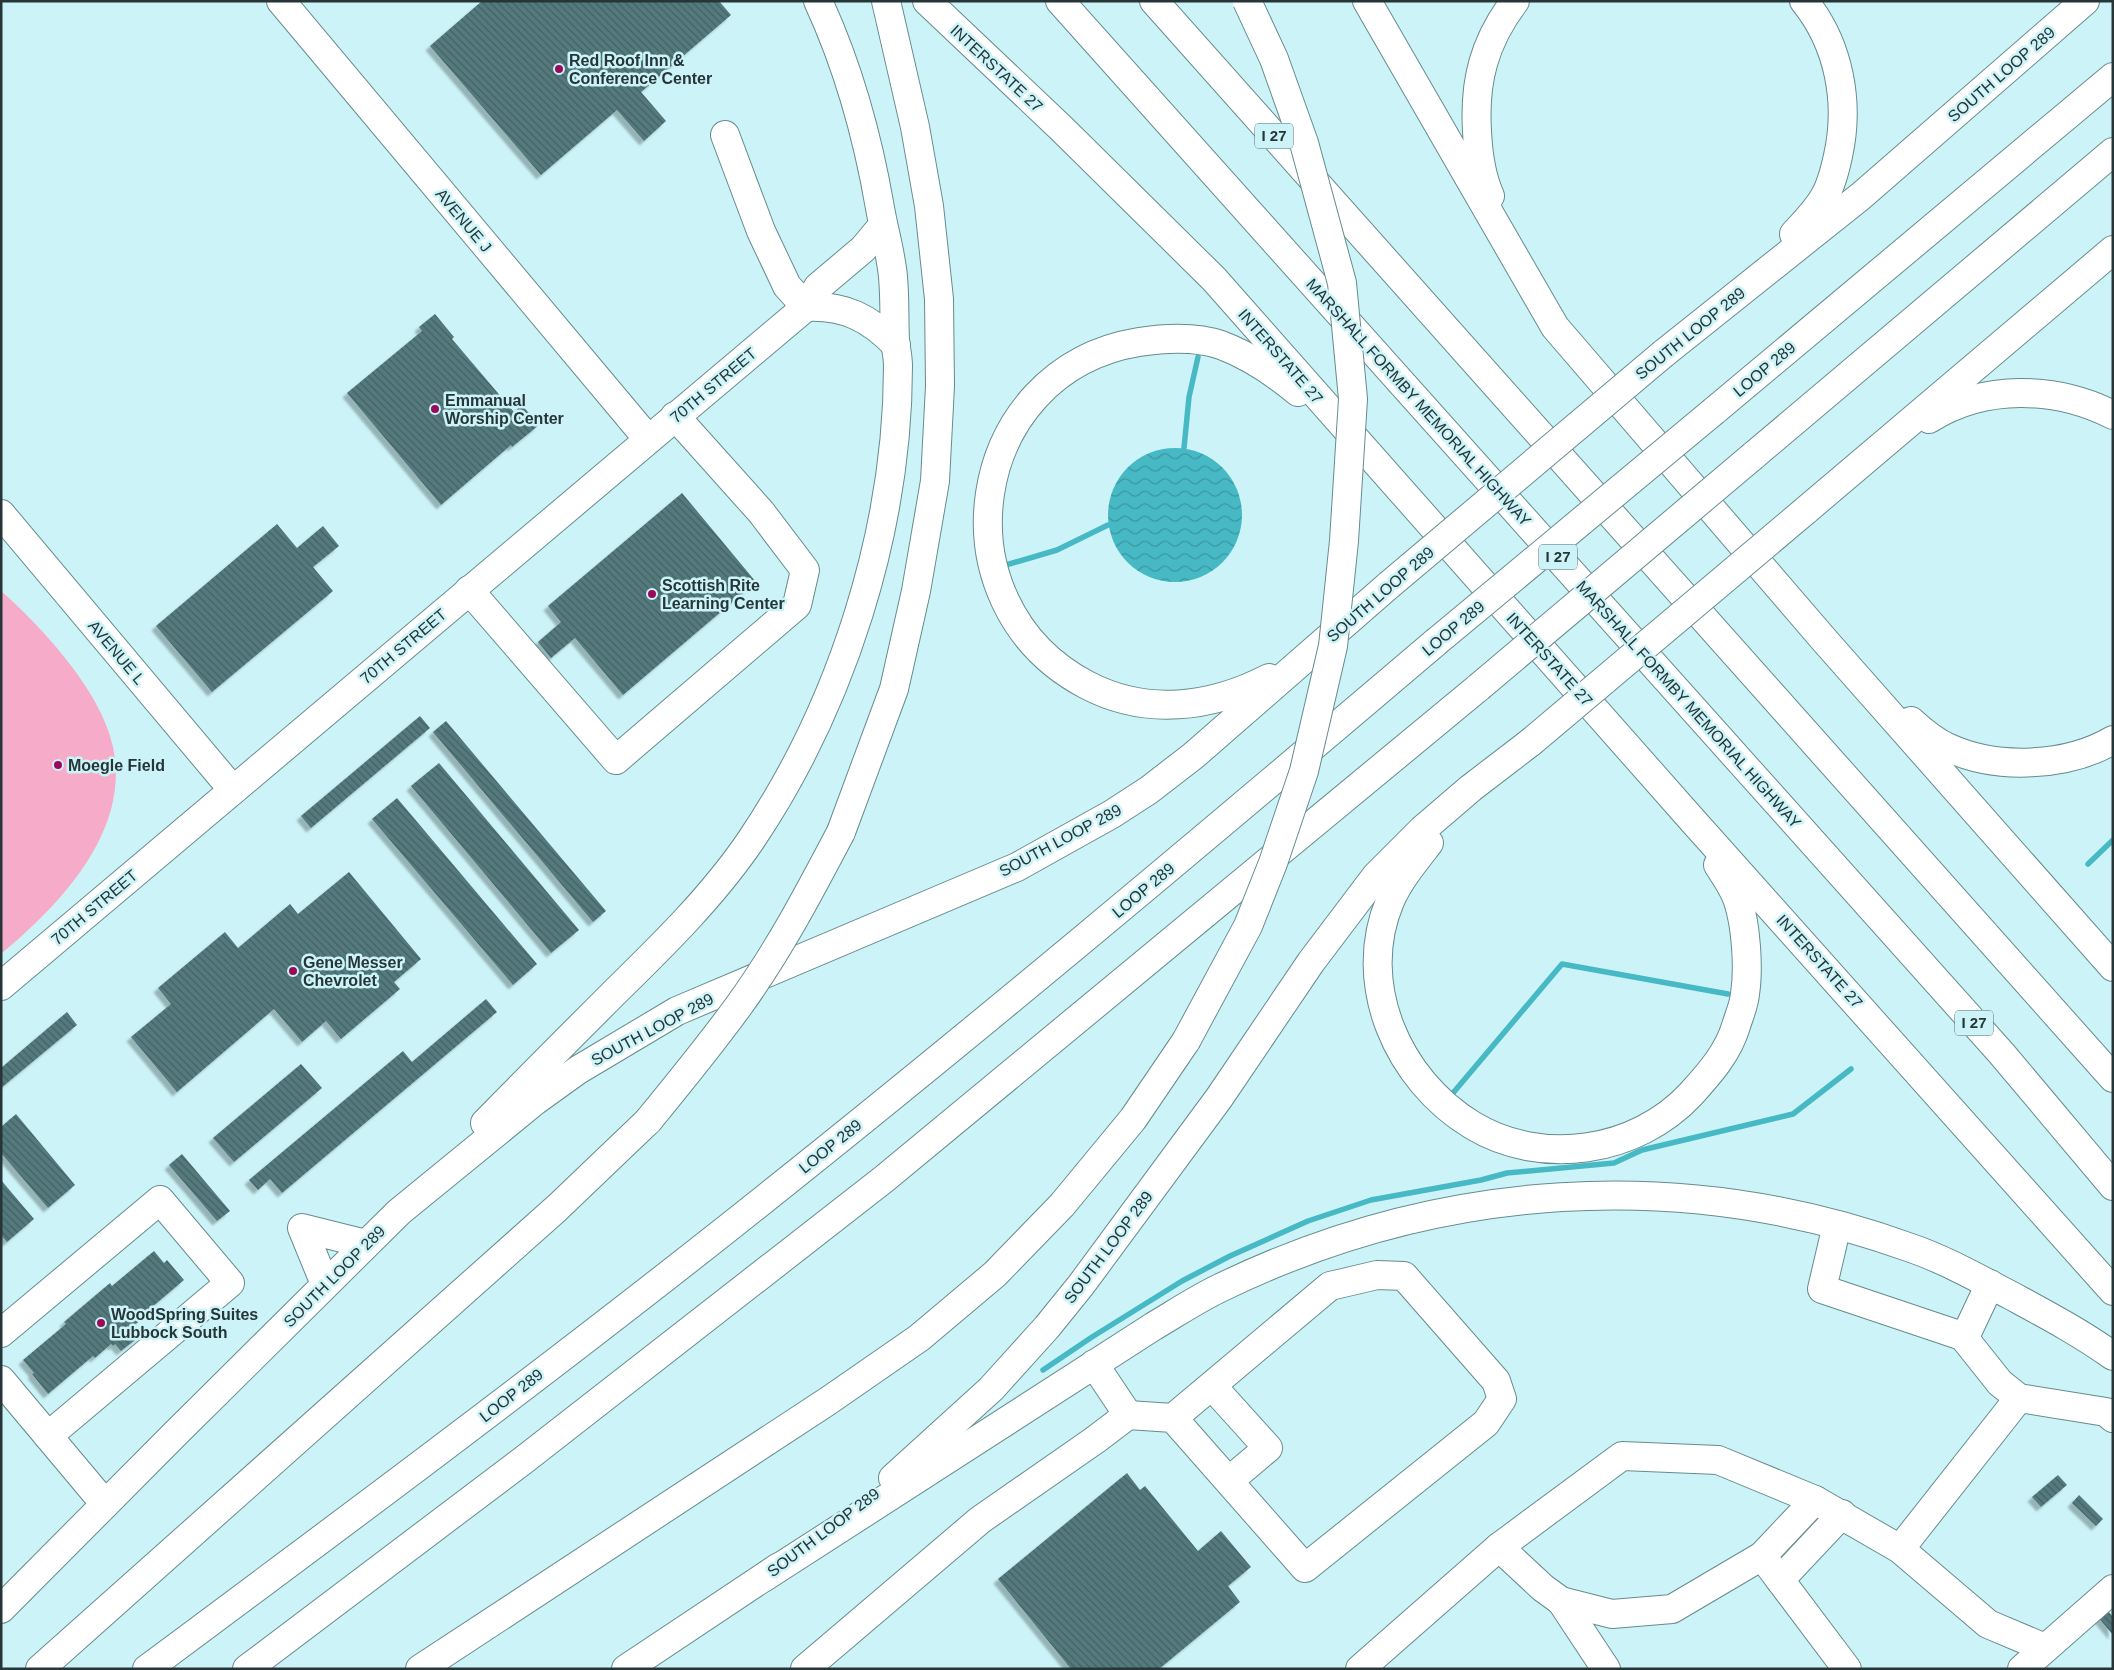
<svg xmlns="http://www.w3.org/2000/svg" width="2114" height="1670" viewBox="0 0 2114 1670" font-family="Helvetica,sans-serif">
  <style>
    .grass { fill: #f6abc8 }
    .water { fill: url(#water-waves) }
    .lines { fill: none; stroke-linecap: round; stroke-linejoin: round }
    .stream { stroke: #47b9c4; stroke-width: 5.5 }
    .building { fill: url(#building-back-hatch); filter: url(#shadow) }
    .minor-casing { stroke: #668b8e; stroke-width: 30 }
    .major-casing { stroke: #668b8e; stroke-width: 30 }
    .highway-casing { stroke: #668b8e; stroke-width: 30 }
    .minor { stroke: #fff; stroke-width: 28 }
    .major { stroke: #fff; stroke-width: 28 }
    .highway { stroke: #fff; stroke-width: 28 }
    .major-bridge-casing { stroke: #668b8e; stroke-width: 30; stroke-linecap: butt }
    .highway-bridge-casing { stroke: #668b8e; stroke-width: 30; stroke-linecap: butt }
    .major-bridge { stroke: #fff; stroke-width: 28 }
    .highway-bridge { stroke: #fff; stroke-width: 28 }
    .poi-dot { fill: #990a5c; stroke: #ccf4f8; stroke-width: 2 }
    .labels { text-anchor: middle; stroke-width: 5; stroke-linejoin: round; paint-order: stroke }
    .shield { fill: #ccf4f8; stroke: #586e71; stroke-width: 1 }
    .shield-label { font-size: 15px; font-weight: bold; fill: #263537 }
    .poi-label { font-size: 16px; font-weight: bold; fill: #263537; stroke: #ccf4f8; text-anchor: start }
    .street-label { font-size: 16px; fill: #263537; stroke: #ccf4f8 }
  </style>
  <defs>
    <pattern id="water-waves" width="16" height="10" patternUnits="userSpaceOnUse" patternTransform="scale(1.25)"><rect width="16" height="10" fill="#47b9c4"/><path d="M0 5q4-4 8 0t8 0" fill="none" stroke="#3b97a0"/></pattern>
    <pattern id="building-back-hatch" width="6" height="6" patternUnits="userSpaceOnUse" patternTransform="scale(1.25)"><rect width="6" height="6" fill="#557a7e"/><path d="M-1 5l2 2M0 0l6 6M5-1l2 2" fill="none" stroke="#426062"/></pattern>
    <filter id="shadow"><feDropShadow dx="-4.5" dy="4.5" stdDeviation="1" flood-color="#0004"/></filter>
  </defs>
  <rect width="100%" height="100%" fill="#ccf4f8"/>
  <path class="grass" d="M1 591C42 627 102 692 113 747 131 831 60 905 1 954Z"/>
  <circle class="water" cx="1175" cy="515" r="67"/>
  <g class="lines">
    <g class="stream">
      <path d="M1184 448 1189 397 1198 357"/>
      <path d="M1006 565 1057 550 1108 525"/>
      <path d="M2088 864 2113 840"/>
      <path d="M1453 1093 1562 964 1728 994"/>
      <path d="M1043 1370 1092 1337 1182 1281 1230 1256 1308 1221 1371 1200 1481 1180 1507 1173 1614 1163 1642 1150 1793 1114 1851 1069"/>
    </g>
  </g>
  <g class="building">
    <path d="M482 1H719L731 15 641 92 666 121 644 141 617 110 541 175 430 46Z"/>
    <path d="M435 314 454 337 452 339 514 412 522 405 539 425 512 447 511 445 441 505 347 393 422 331 419 327Z"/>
    <path d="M682 493 756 582 623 695 575 638 551 658 538 642 561 622 548 606Z"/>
    <path d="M277 524 297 548 323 526 339 546 313 567 333 591 212 692 156 626Z"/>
    <path d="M420 716 430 728 311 828 301 816Z"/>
    <path d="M446 721 606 911 593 922 433 732Z"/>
    <path d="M439 763 579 930 551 953 411 786Z"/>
    <path d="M397 798 537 964 513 985 372 819Z"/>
    <path d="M349 872 421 959 394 982 400 989 341 1039 326 1021 302 1042 274 1009 177 1092 131 1037 171 1004 158 988 225 932 238 948 290 904 298 914Z"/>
    <path d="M486 999 497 1012 282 1193 270 1179 258 1190 249 1180 403 1051 412 1062Z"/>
    <path d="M67 1012 77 1025 1 1088V1068Z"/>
    <path d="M301 1064 322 1088 234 1162 213 1138Z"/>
    <path d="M16 1114 75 1185 48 1208 1 1153V1127Z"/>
    <path d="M182 1154 230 1211 217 1221 169 1165Z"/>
    <path d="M1 1180 34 1219 7 1242 1 1235Z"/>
    <path d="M154 1251 164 1263 167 1260 184 1280 139 1318 141 1320 133 1326 140 1336 121 1351 115 1344 113 1346 111 1344 95 1358 93 1356 48 1394 32 1374 34 1373 23 1360 66 1324 64 1322 110 1283 112 1286Z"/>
    <path d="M1127 1473 1140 1490 1145 1486 1198 1551 1221 1531 1251 1567 1228 1586 1240 1602 1159 1669H1071L998 1579Z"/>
    <path d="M2058 1475 2067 1485 2041 1507 2032 1497Z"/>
    <path d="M2079 1495 2103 1519 2096 1526 2072 1503Z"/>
    <path d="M2101 1603 2113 1617V1635L2092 1610Z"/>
  </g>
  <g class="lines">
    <defs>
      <g id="minor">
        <path d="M281 1 648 439"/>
        <path d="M725 135 761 231 787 286 806 307"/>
        <path d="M806 307C844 305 870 318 896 345"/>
        <path d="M1 514 233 790"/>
        <path d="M469 590 616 760 797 605 805 570 761 512 675 416"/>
        <path d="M1 986 806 307 818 287 863 249 883 225"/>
        <path d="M1837 1225 1822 1289 1965 1337 1990 1284"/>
        <path d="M325 1284 302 1228 366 1244"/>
        <path d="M1 1333 160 1200 230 1283 48 1436"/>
        <path d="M1961 1334 2000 1383 2019 1398 2106 1412 2113 1418"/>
        <path d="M1 1380 105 1504"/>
        <path d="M1212 1386 1268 1448 1230 1480"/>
        <path d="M1128 1415 1173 1418 1305 1568 1486 1423 1502 1399 1496 1381 1404 1276 1377 1275 1330 1286 1173 1418"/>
        <path d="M1499 1547 1543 1588 1561 1601 1612 1614 1672 1609 1762 1556 1815 1500"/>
        <path d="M1900 1549 2019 1398"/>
        <path d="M1762 1556 1847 1669"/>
        <path d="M1780 1580 1842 1514"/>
        <path d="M1561 1601 1606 1669"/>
        <path d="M805 1669 980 1520 1095 1440 1128 1415 1094 1364"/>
        <path d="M1360 1669 1499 1547 1622 1456 1718 1460 1815 1500 1900 1549 1988 1624 2045 1648"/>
        <path d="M2022 1669 2113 1589"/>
      </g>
      <g id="major">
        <path d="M927 1 1061 128 1214 279 1694 822 2113 1291"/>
        <path d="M1367 1 1555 327 1826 642 2113 967"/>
        <path d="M1490 196C1481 176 1478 153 1477 131 1474 81 1484 42 1515 1"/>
        <path d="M1794 234C1804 223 1815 212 1823 199 1831 187 1835 170 1838 156 1850 102 1839 44 1804 1"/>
        <path d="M1663 354 1861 196 2085 1"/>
        <path d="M1929 419C1984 384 2056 386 2113 415"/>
        <path d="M1805 511 2113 250"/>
        <path d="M1269 678C1211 708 1146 716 1087 685 932 604 966 370 1139 342 1165 338 1195 336 1221 345 1250 356 1274 372 1298 392"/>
        <path d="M1911 721C1923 732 1935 742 1949 748 1997 770 2067 767 2113 740"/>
        <path d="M1429 843C1415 861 1399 880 1390 901 1355 984 1398 1080 1472 1125 1541 1167 1636 1153 1691 1094 1709 1074 1728 1053 1736 1026 1739 1016 1744 1005 1745 994 1749 968 1746 925 1738 901 1734 888 1725 876 1718 865"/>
        <path d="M485 1123C528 1079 571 1036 615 992 663 945 713 896 751 840 842 705 898 530 898 366 898 357 896 349 895 341 894 320 895 298 893 277 891 254 884 231 880 208 868 138 848 66 818 1"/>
        <path d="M893 1478 991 1389 1047 1327 1081 1285 1219 1098 1311 962 1376 876 1422 830 1471 788 1531 742"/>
        <path d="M763 1578 1154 1326C1176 1313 1197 1299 1220 1288 1438 1182 1682 1165 1911 1248 1946 1260 1979 1279 2012 1296 2047 1315 2081 1333 2113 1356"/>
        <path d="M1 1609 176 1433 399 1212 535 1101 578 1070 677 1011 1017 867 1112 814 1149 790 1193 756 1389 585"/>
        <path d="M626 1669 779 1567"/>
      </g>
      <g id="highway">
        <path d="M1060 1 2002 1054 2113 1186"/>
        <path d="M1154 1 2113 1078"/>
        <path d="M1714 411 2113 77"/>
        <path d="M1753 456 2113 152"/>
        <path d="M841 832 894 689 916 591 935 481 940 386 939 299 929 206 915 127 886 1"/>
        <path d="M40 1669 557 1208 648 1121"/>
        <path d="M147 1669C342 1524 537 1379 728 1228 968 1038 1203 840 1436 642"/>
        <path d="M247 1669 525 1459 884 1179 1479 687"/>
        <path d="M420 1669 828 1401 919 1338 995 1274 1062 1205 1133 1119 1186 1041"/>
      </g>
    </defs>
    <use href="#minor" class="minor-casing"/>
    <use href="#major" class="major-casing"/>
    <use href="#highway" class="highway-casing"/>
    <use href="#minor" class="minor"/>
    <use href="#major" class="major"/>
    <use href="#highway" class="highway"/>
    <defs>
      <g id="major-bridge">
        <path d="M1389 585 1663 354"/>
        <path d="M1531 742 1805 511"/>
      </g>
      <g id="highway-bridge">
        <path d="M1436 642 1714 411"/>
        <path d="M1479 687 1753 456"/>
        <path d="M1186 1041 1248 926 1273 863 1304 771 1333 646 1344 541 1353 399 1342 283 1304 143 1274 59 1247 1"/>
        <path d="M648 1121C680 1082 711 1044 740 1004 779 950 810 891 841 832"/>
      </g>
    </defs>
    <use href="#major-bridge" class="major-bridge-casing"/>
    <use href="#highway-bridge" class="highway-bridge-casing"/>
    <use href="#major-bridge" class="major-bridge"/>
    <use href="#highway-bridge" class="highway-bridge"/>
  </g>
  <g class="poi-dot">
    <circle cx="559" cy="69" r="5"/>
    <circle cx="435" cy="409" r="5"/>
    <circle cx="652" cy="594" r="5"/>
    <circle cx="58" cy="765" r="5"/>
    <circle cx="293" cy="971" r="5"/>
    <circle cx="101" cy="1323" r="5"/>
  </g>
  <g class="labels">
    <g class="shield">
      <rect x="1255" y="123.5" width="38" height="25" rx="4"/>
      <rect x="1539" y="544.5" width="38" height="25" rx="4"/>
      <rect x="1955" y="1010.5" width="38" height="25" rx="4"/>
    </g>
    <g class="shield-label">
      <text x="1274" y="141">I 27</text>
      <text x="1558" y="562">I 27</text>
      <text x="1974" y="1028">I 27</text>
    </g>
    <g class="poi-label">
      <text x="569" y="66">Red Roof Inn &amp;<tspan x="569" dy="18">Conference Center</tspan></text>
      <text x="445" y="406">Emmanual<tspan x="445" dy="18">Worship Center</tspan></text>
      <text x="662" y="591">Scottish Rite<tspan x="662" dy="18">Learning Center</tspan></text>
      <text x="68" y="771">Moegle Field</text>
      <text x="303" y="968">Gene Messer<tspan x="303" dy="18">Chevrolet</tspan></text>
      <text x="111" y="1320">WoodSpring Suites<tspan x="111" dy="18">Lubbock South</tspan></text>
    </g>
    <g class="street-label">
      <text transform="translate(997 68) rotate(43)" y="6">INTERSTATE 27</text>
      <text transform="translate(2001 74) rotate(-41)" y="6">SOUTH LOOP 289</text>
      <text transform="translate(464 220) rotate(50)" y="6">AVENUE J</text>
      <text transform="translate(1690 333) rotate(-39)" y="6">SOUTH LOOP 289</text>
      <text transform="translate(1281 356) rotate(49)" y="6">INTERSTATE 27</text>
      <text transform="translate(1764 369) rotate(-40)" y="6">LOOP 289</text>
      <text transform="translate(713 385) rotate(-40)" y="6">70TH STREET</text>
      <text transform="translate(1419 402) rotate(48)" y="6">MARSHALL FORMBY MEMORIAL HIGHWAY</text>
      <text transform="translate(1380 594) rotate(-41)" y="6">SOUTH LOOP 289</text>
      <text transform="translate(1453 628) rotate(-40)" y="6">LOOP 289</text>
      <text transform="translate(403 646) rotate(-40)" y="6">70TH STREET</text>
      <text transform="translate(117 652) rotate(50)" y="6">AVENUE L</text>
      <text transform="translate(1550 659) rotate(48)" y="6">INTERSTATE 27</text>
      <text transform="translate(1689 704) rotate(48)" y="6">MARSHALL FORMBY MEMORIAL HIGHWAY</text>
      <text transform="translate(1060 840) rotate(-28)" y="6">SOUTH LOOP 289</text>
      <text transform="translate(1143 890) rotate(-40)" y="6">LOOP 289</text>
      <text transform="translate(94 907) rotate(-40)" y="6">70TH STREET</text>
      <text transform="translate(1820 961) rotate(48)" y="6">INTERSTATE 27</text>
      <text transform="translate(652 1029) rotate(-28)" y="6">SOUTH LOOP 289</text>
      <text transform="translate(830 1146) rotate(-39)" y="6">LOOP 289</text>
      <text transform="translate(1108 1247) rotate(-53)" y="6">SOUTH LOOP 289</text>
      <text transform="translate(334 1276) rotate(-45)" y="6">SOUTH LOOP 289</text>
      <text transform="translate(511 1395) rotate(-38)" y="6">LOOP 289</text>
      <text transform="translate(823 1532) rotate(-37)" y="6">SOUTH LOOP 289</text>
    </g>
  </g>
  <rect width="2114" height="1670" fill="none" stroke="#263537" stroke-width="5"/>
</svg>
